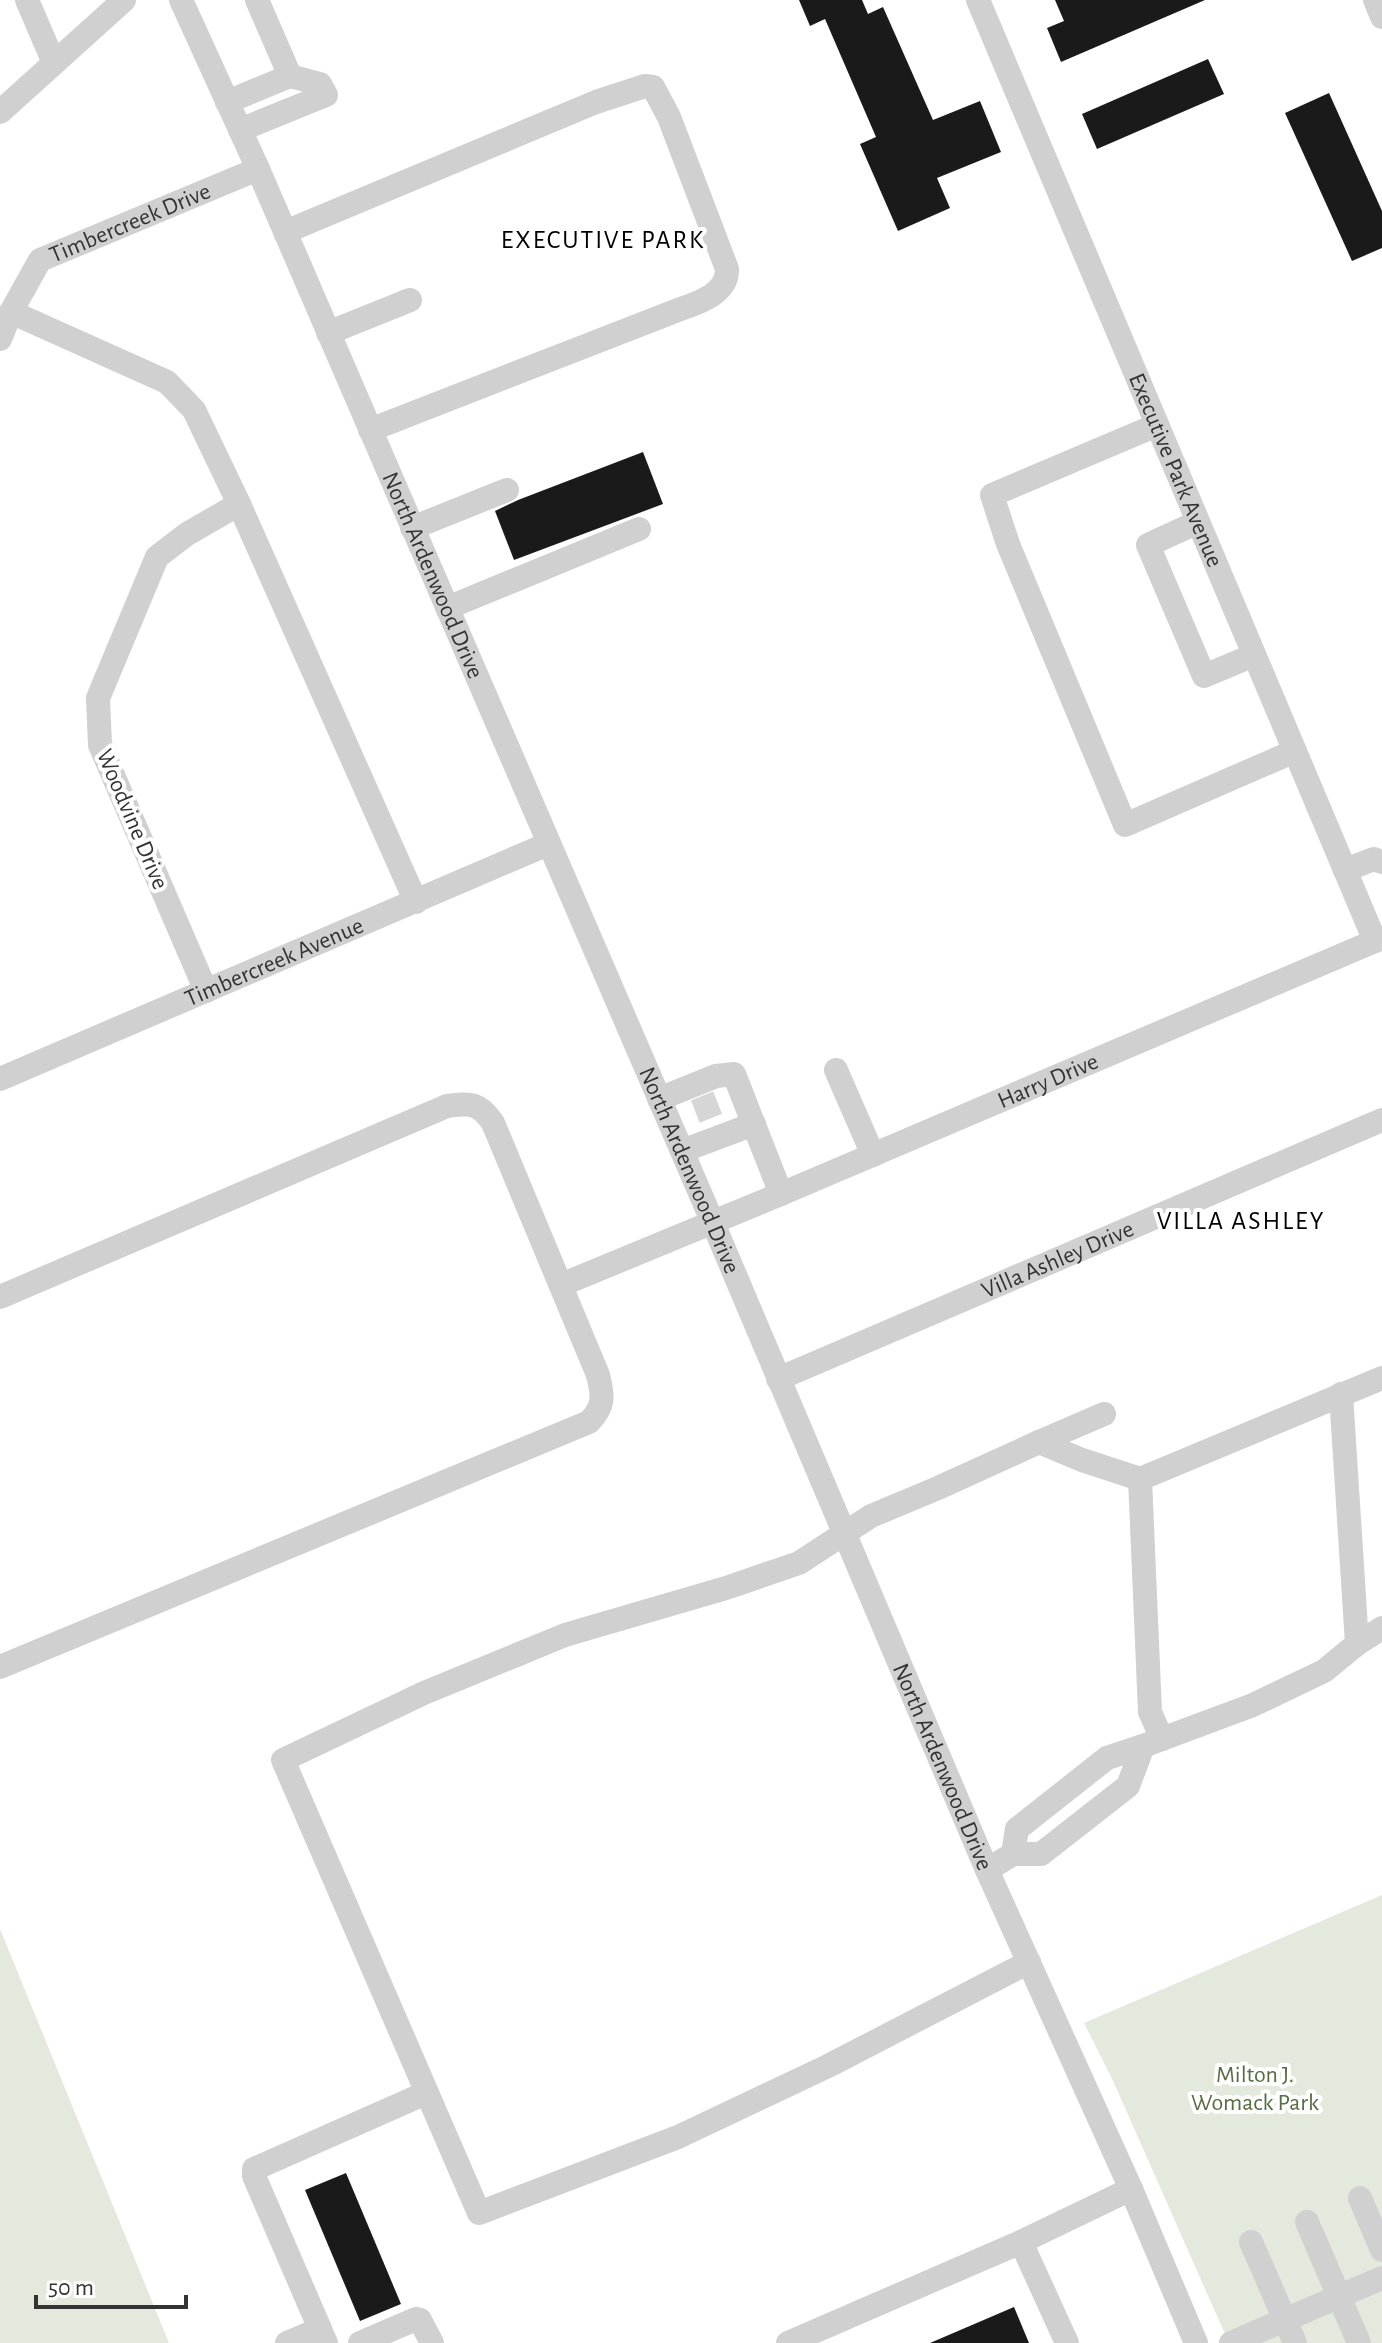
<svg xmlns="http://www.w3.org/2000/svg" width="1382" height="2343" viewBox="0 0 1382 2343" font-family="'Alegreya Sans',sans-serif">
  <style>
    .green { fill: #e3e9dc }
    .building { fill: #1a1a1a }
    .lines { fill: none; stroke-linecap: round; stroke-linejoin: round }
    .minor-tunnel { stroke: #d6d6d6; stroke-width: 24; stroke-dasharray: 24 12; stroke-linecap: butt }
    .minor { stroke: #d0d0d0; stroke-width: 24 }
    .labels { text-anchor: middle; stroke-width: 8; stroke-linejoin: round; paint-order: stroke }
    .street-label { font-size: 24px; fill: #333; stroke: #fff }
    .park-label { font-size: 24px; fill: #566e41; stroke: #fff }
    .neighbourhood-label { font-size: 26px; letter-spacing: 2px; fill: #000; stroke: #fff }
  </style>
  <rect width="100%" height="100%" fill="#fff"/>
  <g class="green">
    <path d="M1382 1895V2343H1229L1114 2083 1084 2023Z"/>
    <path d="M0 1929 169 2343H0Z"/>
  </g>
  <g class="building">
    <path d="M799 0H862L868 14 883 7 933 120 980 101 1001 152 937 178 950 208 898 231 860 144 876 137 825 19 810 26Z"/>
    <path d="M1055 0H1205L1061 62 1047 28 1064 21Z"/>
    <path d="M1208 59 1224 94 1097 149 1082 114Z"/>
    <path d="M1329 93 1382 211V248L1352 261 1285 113Z"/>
    <path d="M643 452 663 504 514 560 495 511 518 500Z"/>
    <path d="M346 2173 401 2304 360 2321 305 2190Z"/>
    <path d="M1014 2307 1029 2343H930Z"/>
  </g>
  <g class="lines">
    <path class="minor-tunnel" d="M702 1096 716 1131"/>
    <g class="minor">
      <path d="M27 0 54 63"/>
      <path id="s1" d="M181 0 258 169 713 1223 987 1870 1131 2189 1196 2343"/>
      <path id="s2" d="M978 0 1375 941"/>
      <path d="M1375 0 1382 17"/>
      <path d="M227 102 290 76 257 0"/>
      <path d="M0 112 124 0"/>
      <path d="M240 130 326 95 320 84 290 76"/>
      <path d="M285 232 596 102 645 86 653 87 669 117 727 269C728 294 697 303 678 310L370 430"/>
      <path d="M11 312 167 382 194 410 239 504 416 902"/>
      <path d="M328 333 410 300"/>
      <path id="s3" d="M0 339 11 312 40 260 258 169"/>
      <path d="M1157 425 992 495 1008 544 1125 825 1295 751"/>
      <path d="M1198 522 1148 545 1204 676 1254 655"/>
      <path d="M412 528 507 490"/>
      <path d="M447 608 639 529"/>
      <path d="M1345 870 1374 859 1382 862"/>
      <path d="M206 991 100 745 98 698 157 557 187 534 239 504"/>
      <path d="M836 1070 873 1155"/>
      <path id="s4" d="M0 1079 548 844"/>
      <path d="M659 1099 716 1076 734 1074 781 1194"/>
      <path d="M682 1151 754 1124"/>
      <path id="s5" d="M561 1285 781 1194 1382 938"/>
      <path d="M0 1297 447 1106C470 1103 479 1102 493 1123L598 1375C603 1395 605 1406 589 1422L0 1667"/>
      <path id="s6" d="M778 1379 1382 1120"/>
      <path d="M1341 1394 1357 1644"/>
      <path d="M1039 1442 1104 1414"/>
      <path d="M1140 1479 1150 1712 1162 1739"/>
      <path d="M1143 1746 1253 1705 1324 1671 1357 1644 1382 1628"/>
      <path d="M987 1870 1013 1854H1041L1128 1786 1143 1746 1107 1758 1017 1829 1013 1854"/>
      <path d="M1029 1962 828 2066 678 2137 479 2213 283 1760 424 1693 565 1635 726 1588 799 1563 871 1516 938 1488 1039 1442 1082 1460 1140 1479 1382 1378"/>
      <path d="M1360 2198 1382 2250"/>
      <path d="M1307 2222 1359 2343"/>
      <path d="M1021 2242 1067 2343"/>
      <path d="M1251 2242 1295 2343"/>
      <path d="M287 2343 320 2329"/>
      <path d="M326 2343 254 2176V2169L426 2093"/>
      <path d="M360 2343 416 2319 420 2320 432 2343"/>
      <path d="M788 2343 1021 2242 1131 2189"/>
      <path d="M1231 2343 1382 2278"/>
    </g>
  </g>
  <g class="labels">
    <g class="street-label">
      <text dy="8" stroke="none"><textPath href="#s3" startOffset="186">Timbercreek Drive</textPath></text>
      <text dy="8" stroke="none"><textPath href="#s2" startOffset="510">Executive Park Avenue</textPath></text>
      <text dy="8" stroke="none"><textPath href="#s1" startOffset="628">North Ardenwood Drive</textPath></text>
      <text transform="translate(133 819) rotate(67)" y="8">Woodvine Drive</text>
      <text dy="8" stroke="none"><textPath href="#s4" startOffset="298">Timbercreek Avenue</textPath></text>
      <text dy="8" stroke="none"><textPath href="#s5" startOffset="528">Harry Drive</textPath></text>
      <text dy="8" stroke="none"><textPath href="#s1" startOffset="1276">North Ardenwood Drive</textPath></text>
      <text dy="8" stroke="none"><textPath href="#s6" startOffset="304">Villa Ashley Drive</textPath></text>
      <text dy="8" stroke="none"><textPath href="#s1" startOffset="1924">North Ardenwood Drive</textPath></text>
    </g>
    <g class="park-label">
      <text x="1255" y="2082">Milton J.<tspan x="1255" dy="28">Womack Park</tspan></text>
    </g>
    <g class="neighbourhood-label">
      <text x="603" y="248">EXECUTIVE PARK</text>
      <text x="1241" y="1229">VILLA ASHLEY</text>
    </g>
  </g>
  <path d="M36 2295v12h150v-12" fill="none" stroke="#333333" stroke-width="4"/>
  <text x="48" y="2295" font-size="24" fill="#333333" stroke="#ffffff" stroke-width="6" paint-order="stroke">50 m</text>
</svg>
